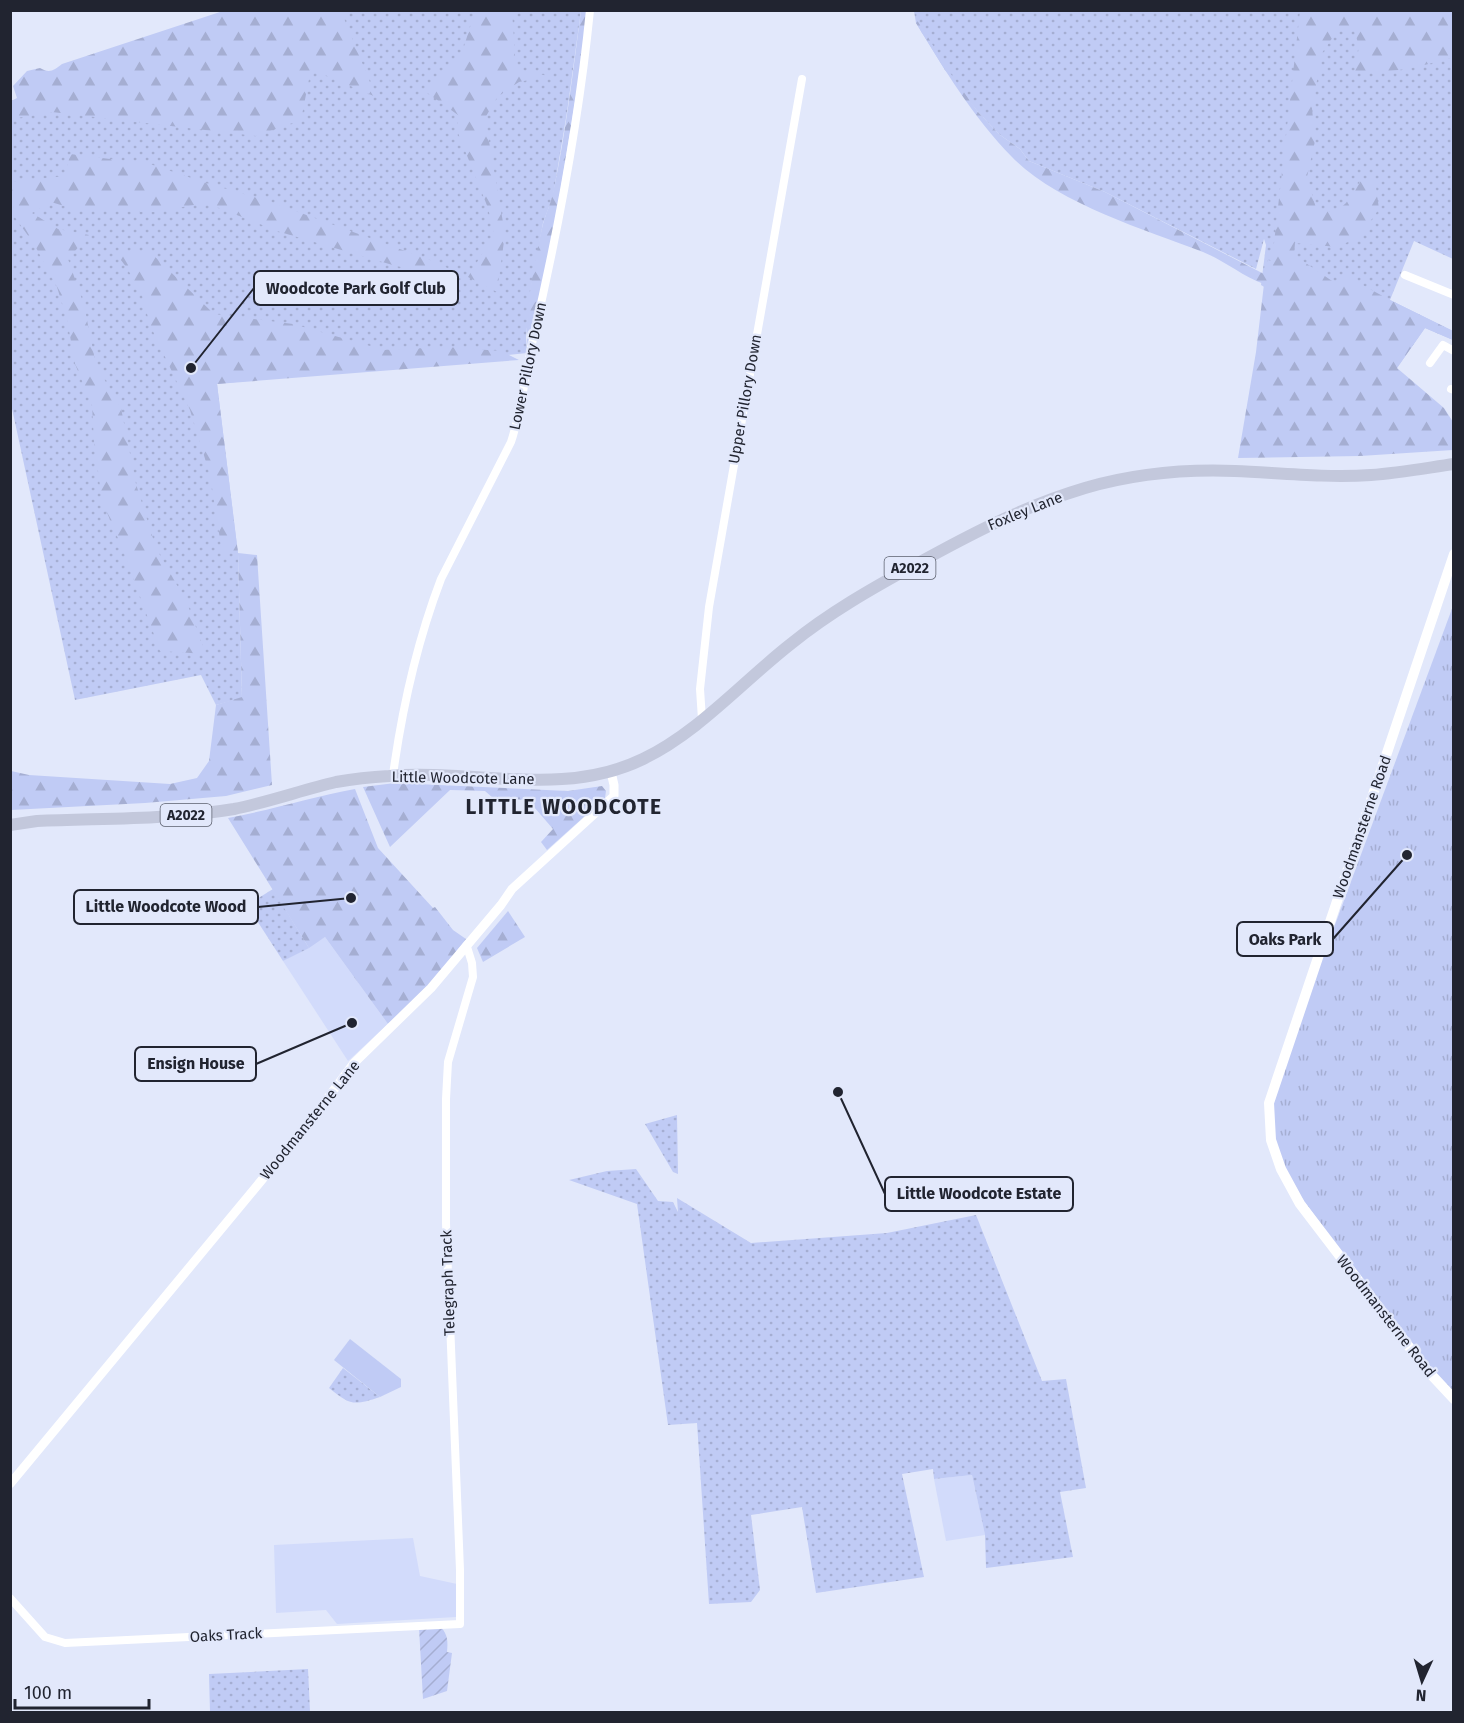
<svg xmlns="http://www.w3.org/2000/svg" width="1464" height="1723" viewBox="0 0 1464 1723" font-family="'Fira Sans',sans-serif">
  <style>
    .built { fill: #d2dbfb }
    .grass { fill: url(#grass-dots) }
    .forest { fill: url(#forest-firs) }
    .park { fill: url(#park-tufts) }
    .garden { fill: url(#garden-furrows) }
    .pitch { fill: #c0cbf5 }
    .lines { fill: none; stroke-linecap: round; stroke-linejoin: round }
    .minor { stroke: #fff; stroke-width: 8 }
    .tertiary { stroke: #fff; stroke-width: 9 }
    .secondary { stroke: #fff; stroke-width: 10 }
    .primary { stroke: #c3c8dc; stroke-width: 12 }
    .labels { text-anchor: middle; stroke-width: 4.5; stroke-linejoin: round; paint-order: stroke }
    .shield { fill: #e2e8fb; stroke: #5b5f6d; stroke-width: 1.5 }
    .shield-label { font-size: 14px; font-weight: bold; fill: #212430 }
    .street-label { font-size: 15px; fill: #212430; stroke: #e2e8fb }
    .district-label { font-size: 21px; font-weight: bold; letter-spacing: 1.5px; fill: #212430; stroke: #e2e8fb }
    .leader { fill: none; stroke: #212430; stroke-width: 2 }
    .callout-dot { fill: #212430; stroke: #e2e8fb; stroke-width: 2 }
    .callout { fill: #e2e8fb; stroke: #212430; stroke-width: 2 }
    .callout-label { font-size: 16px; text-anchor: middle; font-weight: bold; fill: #212430 }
  </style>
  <defs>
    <pattern id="grass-dots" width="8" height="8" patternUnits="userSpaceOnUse" patternTransform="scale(1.5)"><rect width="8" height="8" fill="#c0cbf5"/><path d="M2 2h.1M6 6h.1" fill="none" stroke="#a5aed2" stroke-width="1.8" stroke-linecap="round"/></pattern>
    <pattern id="forest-firs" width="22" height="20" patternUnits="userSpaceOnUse" patternTransform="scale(1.5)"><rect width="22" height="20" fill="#c0cbf5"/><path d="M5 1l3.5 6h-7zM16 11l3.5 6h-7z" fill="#a5aed2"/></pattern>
    <pattern id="park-tufts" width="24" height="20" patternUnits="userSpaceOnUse" patternTransform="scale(1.5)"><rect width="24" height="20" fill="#c0cbf5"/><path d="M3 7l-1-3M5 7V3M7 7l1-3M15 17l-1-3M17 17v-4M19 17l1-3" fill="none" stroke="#a5aed2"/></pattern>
    <pattern id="garden-furrows" width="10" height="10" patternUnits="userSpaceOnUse" patternTransform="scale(1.5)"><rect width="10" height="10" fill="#c0cbf5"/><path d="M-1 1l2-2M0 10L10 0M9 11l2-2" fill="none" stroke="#a5aed2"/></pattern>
  </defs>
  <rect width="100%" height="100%" fill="#e2e8fb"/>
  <g class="built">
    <path d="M325 937 388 1024 348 1061 283 961Z"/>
    <path d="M972 1475 985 1535 946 1541 934 1479Z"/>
    <path d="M413 1538 420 1576 457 1584 456 1617 337 1624 326 1610 276 1613 274 1545Z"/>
  </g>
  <g class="grass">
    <path d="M292 11H581L567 112 553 196 543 223 531 288 526 337 527 353 217 384 238 554 242 698 216 705 201 675 75 700 11 404 10 108Z"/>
    <path d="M914 11H1453V259L1414 241 1390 300 1453 331V340L1425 328 1397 368 1261 285 1266 245 1264 239 1256 269 1105 192 1029 161 1020 149 1000 135 978 112 945 70 916 23Z"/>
    <path d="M273 889 309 948 283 961 247 905Z"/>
    <path d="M677 1115 678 1174 673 1172 645 1124Z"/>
    <path d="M636 1169 658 1201 673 1202 678 1212 677 1198 751 1243 887 1233 976 1215 1042 1381 1066 1379 1086 1488 1060 1492 1073 1557 986 1568 985 1535 972 1475 934 1479 933 1469 902 1474 924 1577 816 1593 802 1507 751 1515 760 1590 751 1602 709 1604 697 1423 668 1425 637 1204 569 1180 607 1171Z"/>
    <path d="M343 1368 380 1397C353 1406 350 1405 329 1388Z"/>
    <path d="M308 1669 310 1712H210L209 1674Z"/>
  </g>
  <g class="forest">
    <path d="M223 11H341L376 97 311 69 301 120 256 136 52 112 11 119V101L17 98 13 86 27 71 40 68C50 74 54 70 62 64Z"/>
    <path d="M475 11H512L516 69 548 76 519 82 498 96 485 118 505 234 497 292 468 277 494 234 488 208 458 133V115L426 92 461 56Z"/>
    <path d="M581 11H588L581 65 552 242 528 347C523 317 536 254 543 224 546 213 551 203 553 193 566 133 573 71 581 11Z"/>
    <path d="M1300 11H1453V59L1449 58C1414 69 1391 73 1355 71L1359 46 1354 30 1337 31 1322 53 1312 108 1315 141 1307 177 1316 208 1335 213 1346 203 1361 180H1375L1379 209 1359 237 1337 247 1295 243 1294 255 1335 283 1344 275 1390 300 1453 331V340L1425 328 1397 368 1444 408 1453 422V450L1360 456 1238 458 1256 352 1264 284C1242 276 1225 261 1203 252 1143 229 1057 203 1012 157 973 117 944 69 916 23L918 21 948 70 978 112 1000 135 1020 149 1029 161 1105 192 1264 274 1268 260 1272 261Z"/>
    <path d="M70 154 150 164 206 183 268 201 441 264 464 279 396 266 280 232 206 203 154 212 109 211 74 209 51 202 32 213 58 229 89 235 68 259 84 305 96 365 121 408 136 484 156 548 187 603 206 654 160 651 123 550 102 501 94 441 92 405 75 364 67 319 57 287 34 244 14 216 11 182 65 176Z"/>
    <path d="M114 251H149L214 314 293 324 384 350 447 347 501 351 519 360 217 384 238 553 257 555 272 785 226 796 145 803 11 810V771L29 775 170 784 197 778 209 761 216 705 242 697 238 554 222 552 210 475 190 410 150 325 142 295 127 268Z"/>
    <path d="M395 783 568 791 602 786 606 791 605 798 547 850 541 842 553 829 528 800 493 798 485 791 450 790 390 847 363 787Z"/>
    <path d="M355 789 378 848 433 908 435 907 453 930 466 939 429 987 388 1024 325 937 309 948 228 818C271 810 312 797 355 789Z"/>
    <path d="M508 911 525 937 483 962 477 948Z"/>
  </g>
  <path class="park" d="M1453 606V1399L1426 1369 1281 1169 1269 1103Z"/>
  <path class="garden" d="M441 1627C448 1635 448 1642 447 1652L452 1653 447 1691 423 1699 419 1628Z"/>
  <path class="pitch" d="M350 1339 401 1379V1387L380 1397 334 1360Z"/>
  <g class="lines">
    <g class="minor">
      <path d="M1405 275 1454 295"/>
      <path d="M1430 363 1443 345 1454 351"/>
      <path d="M1451 389 1454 390"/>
      <path d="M702 719 700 689 709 607 802 79"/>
      <path d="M393 775C402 709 417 642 441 579L511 442C522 409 525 374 533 339 558 231 579 121 590 10"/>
      <path d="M10 1598 45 1637 65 1643 460 1624V1570L446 1223V1099L448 1062 473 977 472 963 467 947"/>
    </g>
    <path class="tertiary" d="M10 1484 309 1123 354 1063 431 988 501 905 512 889 614 796V785L611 772"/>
    <path class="secondary" d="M1454 554 1269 1103 1271 1140 1281 1169 1300 1204 1426 1369 1454 1399"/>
    <path class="primary" d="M10 825 37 821C102 818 169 820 234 809 269 802 302 790 336 782 353 779 371 777 389 776 473 769 563 798 643 759 699 732 743 681 792 643 829 613 871 589 913 566 969 535 1024 506 1085 488 1133 474 1185 469 1235 471 1280 473 1326 478 1371 475 1399 473 1426 468 1454 464"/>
  </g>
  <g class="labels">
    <g class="shield">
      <rect x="884.5" y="557" width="51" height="22" rx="4.5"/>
      <rect x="160.5" y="804" width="51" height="22" rx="4.5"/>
    </g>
    <g class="shield-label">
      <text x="910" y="573">A2022</text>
      <text x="186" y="820">A2022</text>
    </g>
    <g class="street-label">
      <text transform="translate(528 366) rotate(-78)" y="5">Lower Pillory Down</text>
      <text transform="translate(745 399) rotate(-80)" y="5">Upper Pillory Down</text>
      <text transform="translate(1025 511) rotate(-22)" y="5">Foxley Lane</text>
      <text transform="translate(463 778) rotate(1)" y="5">Little Woodcote Lane</text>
      <text transform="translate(1362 827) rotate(-71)" y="5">Woodmansterne Road</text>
      <text transform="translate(310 1120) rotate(-51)" y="5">Woodmansterne Lane</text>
      <text transform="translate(448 1283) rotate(-92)" y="5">Telegraph Track</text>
      <text transform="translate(1386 1316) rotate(52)" y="5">Woodmansterne Road</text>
      <text transform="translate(226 1635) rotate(-3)" y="5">Oaks Track</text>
    </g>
    <g class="district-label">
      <text x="564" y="814">LITTLE WOODCOTE</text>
    </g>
  </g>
  <path class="leader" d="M191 368L254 288M351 898L258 907M1407 855L1333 939M352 1023L256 1064M838 1092L885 1194"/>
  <g class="callout-dot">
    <circle cx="191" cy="368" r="6"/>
    <circle cx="351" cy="898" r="6"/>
    <circle cx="1407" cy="855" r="6"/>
    <circle cx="352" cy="1023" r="6"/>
    <circle cx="838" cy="1092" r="6"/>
  </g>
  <g class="callout">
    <rect x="254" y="271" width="204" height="34" rx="6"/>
    <rect x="74" y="890" width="184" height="34" rx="6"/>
    <rect x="1237" y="922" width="96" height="34" rx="6"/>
    <rect x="135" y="1047" width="121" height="34" rx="6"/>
    <rect x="885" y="1177" width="188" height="34" rx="6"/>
  </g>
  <g class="callout-label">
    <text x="356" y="294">Woodcote Park Golf Club</text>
    <text x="166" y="912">Little Woodcote Wood</text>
    <text x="1285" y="945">Oaks Park</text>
    <text x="196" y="1069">Ensign House</text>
    <text x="979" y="1199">Little Woodcote Estate</text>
  </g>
  <rect width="1464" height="1723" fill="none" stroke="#212430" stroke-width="24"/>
  <g transform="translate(1422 1681) rotate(184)" stroke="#e2e8fb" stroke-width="4.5" paint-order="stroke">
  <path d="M0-4.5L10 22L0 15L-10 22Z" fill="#212430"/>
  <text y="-9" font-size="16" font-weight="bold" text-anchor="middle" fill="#212430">N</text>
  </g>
  <path d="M15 1699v9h134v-9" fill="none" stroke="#212430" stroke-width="3"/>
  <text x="24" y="1699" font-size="18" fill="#212430" stroke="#e2e8fb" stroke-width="4.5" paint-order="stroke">100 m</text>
</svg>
